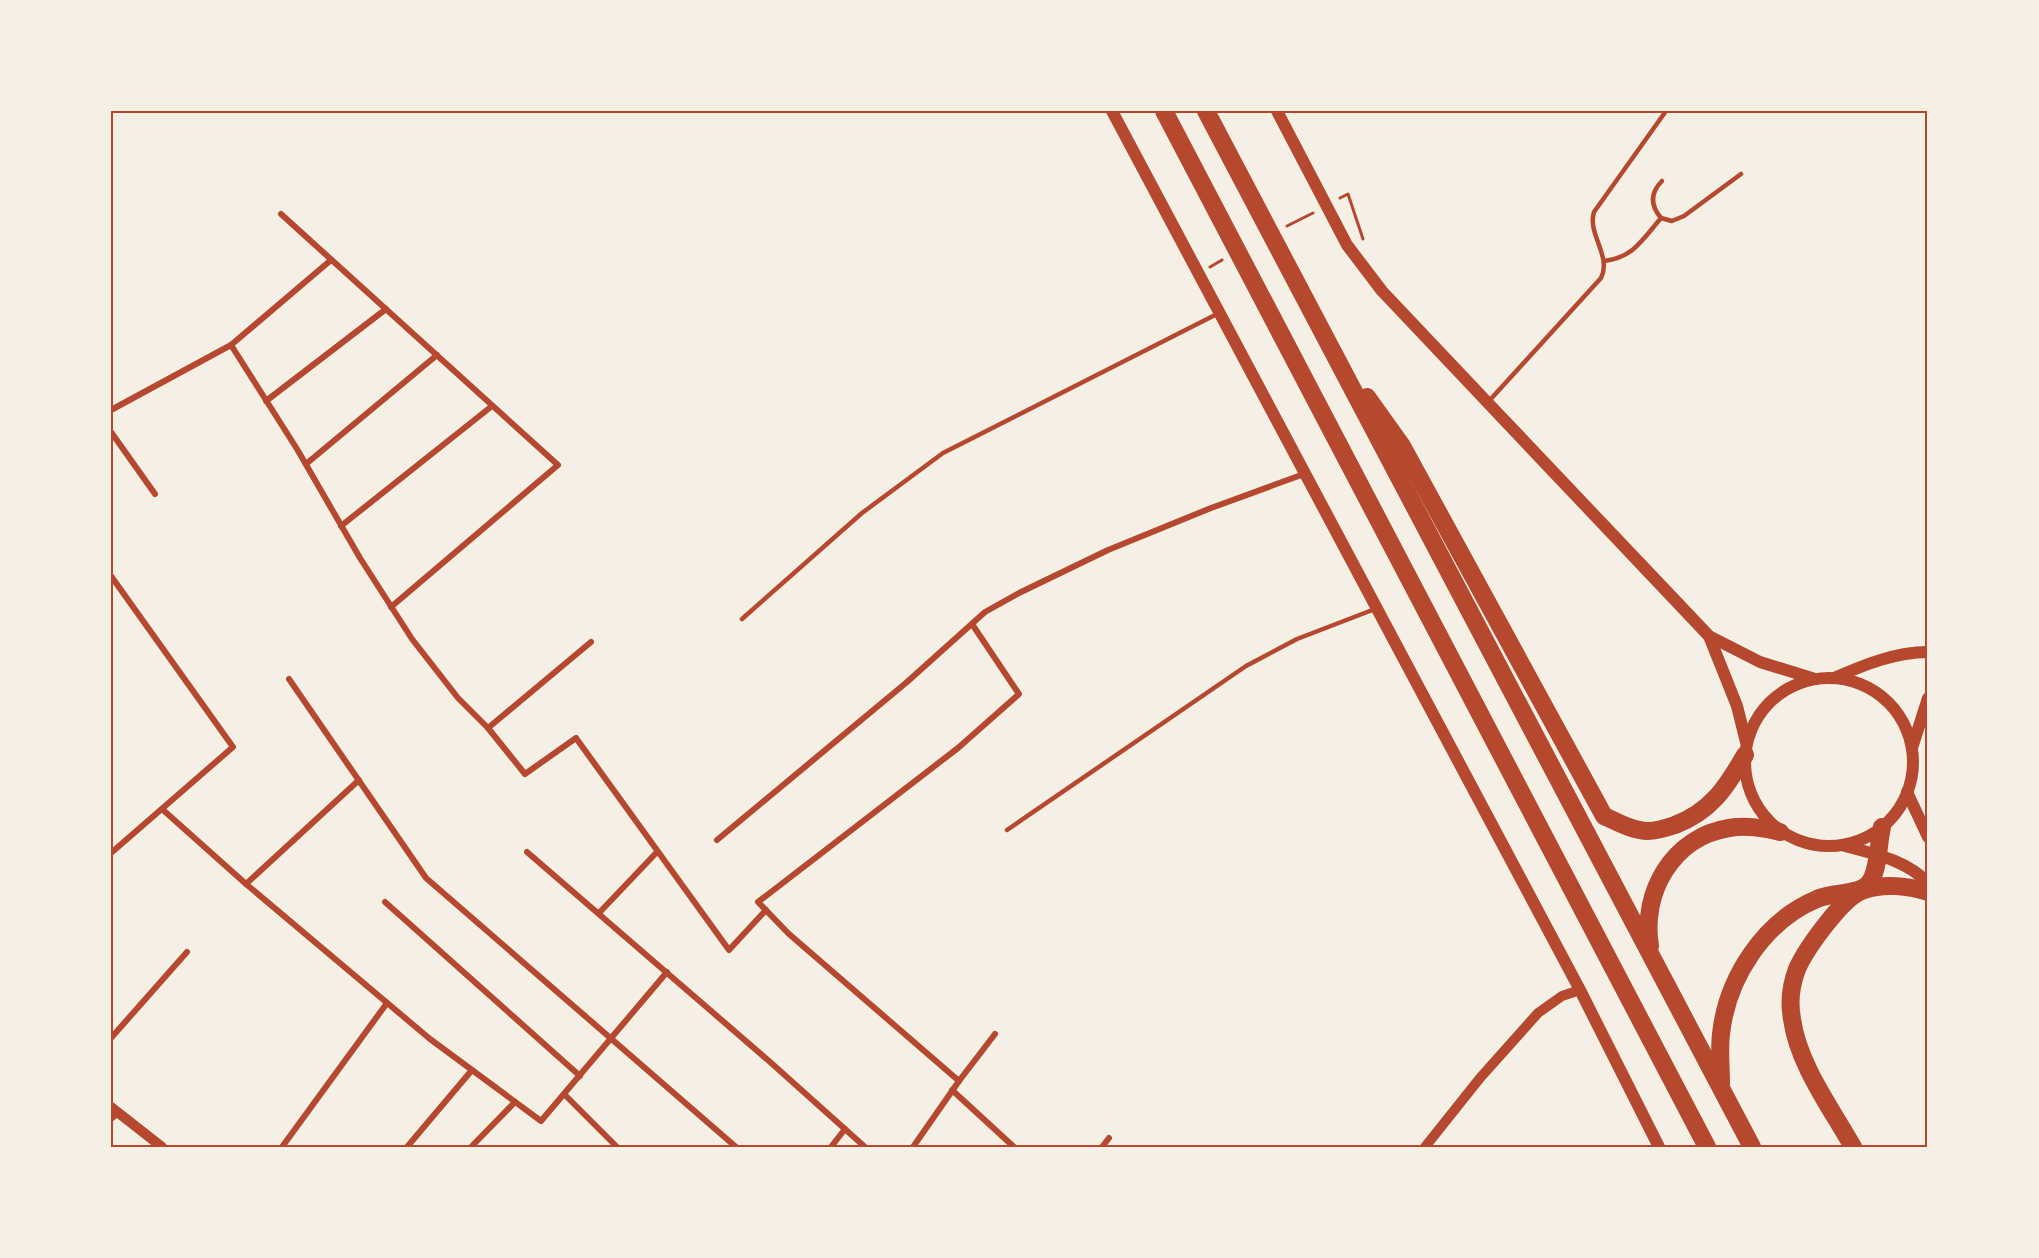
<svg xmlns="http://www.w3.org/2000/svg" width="2039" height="1258" viewBox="0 0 2039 1258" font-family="'Titillium Web',sans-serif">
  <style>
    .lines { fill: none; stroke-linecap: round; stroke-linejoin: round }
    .path { stroke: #b5482f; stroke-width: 3 }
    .service { stroke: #b5482f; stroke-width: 4.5 }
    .minor { stroke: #b5482f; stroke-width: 6 }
    .tertiary { stroke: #b5482f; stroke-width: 10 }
    .secondary { stroke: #b5482f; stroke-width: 12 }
    .motorway { stroke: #b5482f; stroke-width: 18 }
    .neatline { fill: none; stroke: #b5482f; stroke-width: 2 }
  </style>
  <rect width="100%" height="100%" fill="#f6efe4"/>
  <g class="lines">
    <g class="path">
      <path d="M1340 198 1348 194 1363 239"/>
      <path d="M1287 226 1313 213"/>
      <path d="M1210 267 1222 260"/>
    </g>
    <g class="service">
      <path d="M1661 218C1650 205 1650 193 1662 181"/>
      <path d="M1604 261C1633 258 1643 239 1661 218L1672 221 1684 216 1741 174"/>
      <path d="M1489 401 1601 278C1612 256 1587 234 1594 212L1666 111"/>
      <path d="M742 619 862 513 943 453 1219 313"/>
      <path d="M1007 830 1246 666 1297 639 1375 609"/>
    </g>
    <g class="minor">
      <path d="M281 214 558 465 391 607"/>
      <path d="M231 345 297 449 360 558 412 639 458 698 488 728 525 774 576 738 729 950 766 910"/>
      <path d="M266 401 386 309"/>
      <path d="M111 410 231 345 331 260"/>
      <path d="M111 432 155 494"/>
      <path d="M306 464 437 355"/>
      <path d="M341 526 492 406"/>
      <path d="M111 576 233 747 111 853"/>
      <path d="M972 624 1019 694 958 748 758 902 789 934 959 1081 995 1034"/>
      <path d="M289 679 426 878 736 1147"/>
      <path d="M488 728 591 642"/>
      <path d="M359 780 246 884 430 1039 541 1121 667 972"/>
      <path d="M162 809 246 884"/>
      <path d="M717 840 907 682 985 612 1019 593 1108 550 1211 508 1304 474"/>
      <path d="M527 852 769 1061 865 1147"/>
      <path d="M385 902 580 1076"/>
      <path d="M599 913 657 852"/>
      <path d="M111 1038 187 952"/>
      <path d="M952 1090 1014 1147"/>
      <path d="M564 1094 617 1147"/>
      <path d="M111 1119 118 1113"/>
      <path d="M472 1146 515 1102"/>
      <path d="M282 1147 387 1003"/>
      <path d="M407 1147 472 1070"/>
      <path d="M831 1147 845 1129"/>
      <path d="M913 1147 959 1081"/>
      <path d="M1102 1147 1109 1138"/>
    </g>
    <g class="tertiary">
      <path d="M111 1107 162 1147"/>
      <path d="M1425 1147 1480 1078 1538 1013 1562 996 1580 990"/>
    </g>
    <g class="secondary">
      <path d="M1112 111 1580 990 1659 1147"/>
      <path d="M1277 111 1347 245 1382 291 1488 403 1709 636 1760 662 1815 679"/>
      <path d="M1709 636 1737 706 1746 742"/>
      <path d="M1834 678C1864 665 1895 652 1928 652"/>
      <circle cx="1829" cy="762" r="84"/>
      <path d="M1912 748 1928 698"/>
      <path d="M1907 792 1928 837"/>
      <path d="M1845 846C1875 854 1906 860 1928 883"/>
    </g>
    <g class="motorway">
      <path d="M1164 111 1707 1147"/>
      <path d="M1206 111 1752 1147"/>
      <path d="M1367 397 1402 446 1604 816C1617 822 1633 831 1648 831 1657 831 1666 828 1675 825 1711 811 1726 788 1745 755"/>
      <path d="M1650 946C1641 892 1673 837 1729 828 1747 825 1763 828 1780 832"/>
      <path d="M1721 1084C1721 1068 1719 1051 1721 1034 1727 978 1764 921 1817 899 1832 892 1859 895 1868 884 1879 873 1878 843 1882 827"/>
      <path d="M1853 1147C1831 1108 1798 1064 1792 1019 1789 1003 1791 985 1797 969 1806 949 1843 896 1864 890 1884 883 1909 886 1928 892"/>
    </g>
  </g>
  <rect width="2039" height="1258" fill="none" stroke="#f6efe4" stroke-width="225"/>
  <rect x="112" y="112" width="1814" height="1034" class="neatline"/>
</svg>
